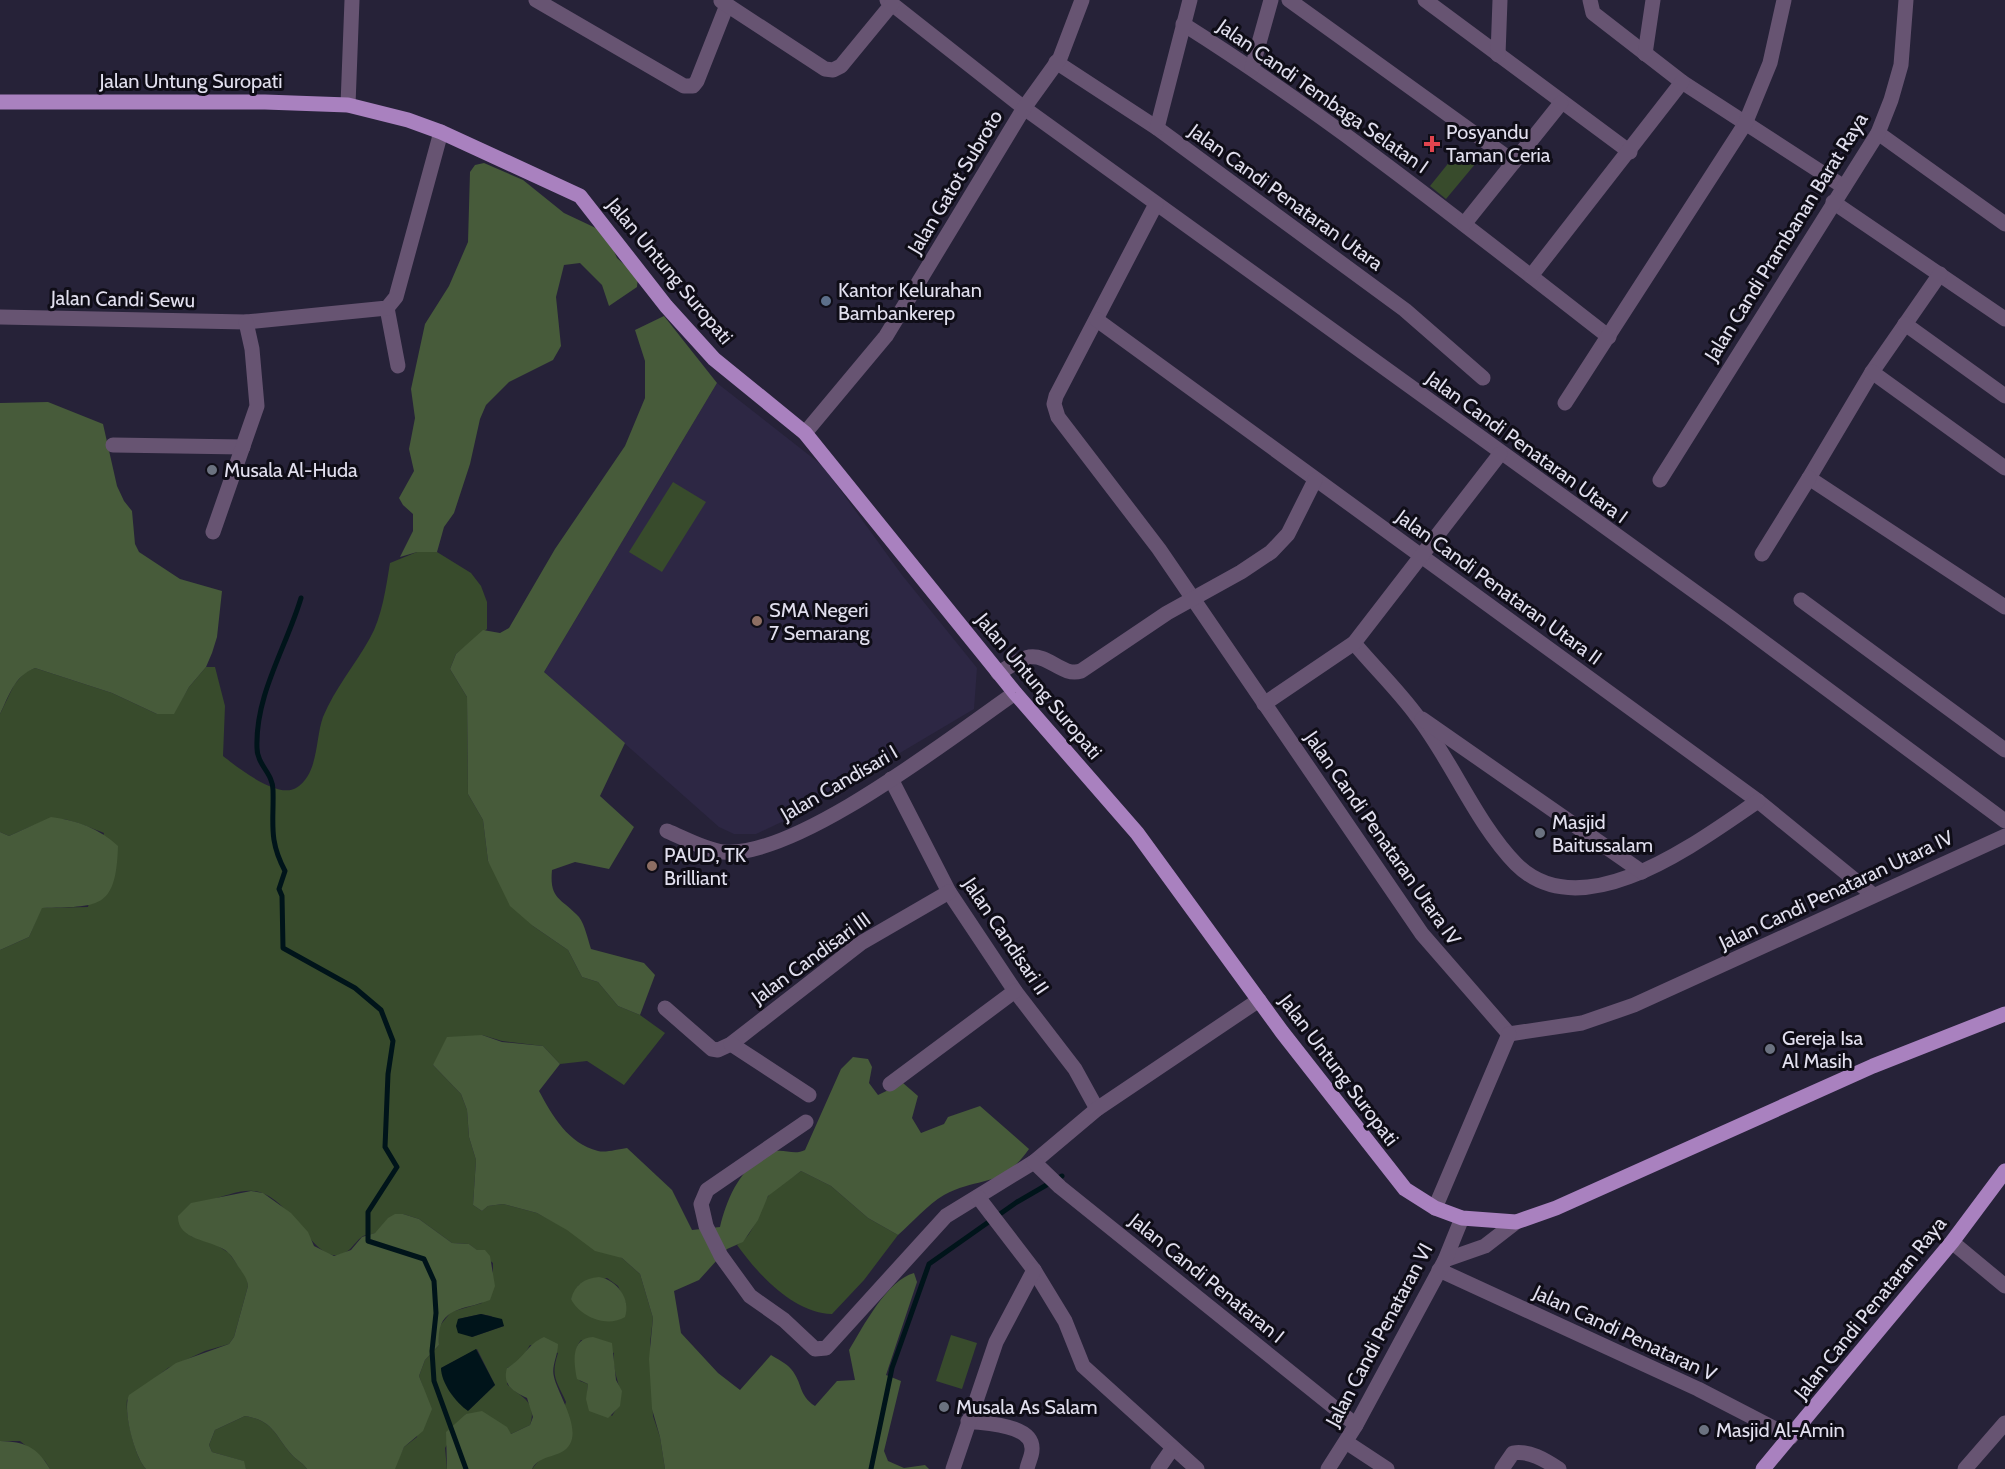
<svg xmlns="http://www.w3.org/2000/svg" width="2005" height="1469" viewBox="0 0 2005 1469" font-family="Cabin,sans-serif">
  <style>
    .built { fill: #2d2744 }
    .green { fill: #384b2c; fill-rule: evenodd }
    .forest { fill: #475b3a }
    .water { fill: #00141a }
    .lines { fill: none; stroke-linecap: round; stroke-linejoin: round }
    .stream { stroke: #00141a; stroke-width: 5 }
    .minor { stroke: #675472; stroke-width: 15 }
    .major { stroke: #a981bf; stroke-width: 15 }
    .health-dot { fill: #e0444e; stroke: #0f0d17; stroke-width: 2 }
    .service-dot { fill: #5c6f8a; stroke: #0f0d17; stroke-width: 2 }
    .worship-dot { fill: #6b7280; stroke: #0f0d17; stroke-width: 2 }
    .education-dot { fill: #8d6e63; stroke: #0f0d17; stroke-width: 2 }
    .labels { text-anchor: middle; stroke-width: 6; stroke-linejoin: round; paint-order: stroke }
    .street-label { font-size: 20px; fill: #e1dfee; stroke: #0f0d17 }
    .poi-label { font-size: 20px; fill: #e1dfee; stroke: #0f0d17; text-anchor: start }
  </style>
  <rect width="100%" height="100%" fill="#262238"/>
  <path class="built" d="M717 383 823 466 902 575 977 668 974 709 792 817 756 834H734L719 827 544 672Z"/>
  <g class="green">
    <path d="M1459 150 1476 163 1446 199 1430 186Z"/>
    <path d="M673 482 706 502 662 572 629 552Z"/>
    <path d="M417 552H437L471 573 481 586 487 602V629L456 654 450 669 467 697 468 794 483 820 488 861 533 926 568 950 582 977 598 982 618 1006 640 1015 665 1033 624 1085 587 1061 560 1064 543 1046 502 1041 482 1035 433 1065 461 1094 467 1110 469 1137 476 1160 473 1205 482 1211 488 1206 503 1204 537 1213 622 1258 640 1274 653 1318 650 1343 653 1416 660 1437 665 1469H532L540 1459 548 1456 566 1402C557 1381 550 1377 558 1353L530 1345 521 1360 507 1368V1384C519 1397 538 1400 530 1425L511 1434 475 1414H466L445 1448 447 1469H393L404 1447 417 1437 423 1387 419 1376 425 1360 439 1345 438 1328 451 1312 482 1303 493 1271V1263L469 1244 452 1243 419 1219 403 1214C394 1220 386 1227 377 1232 373 1235 367 1234 363 1236 354 1242 351 1253 338 1255 312 1260 290 1194 253 1191 240 1190 229 1195 217 1198L191 1236 215 1244 229 1253 247 1278 248 1286 234 1337 229 1344 205 1351 168 1368 127 1400C125 1415 135 1458 146 1469H50L45 1461 20 1441H0V950L29 937 41 908 88 907 104 833C54 813 58 815 9 836L0 832V714L14 685 25 672 35 668 112 693 157 714H173L189 687 206 667H215L225 706 223 756C237 767 277 799 296 788 319 774 315 739 323 717 335 688 355 665 370 638 382 617 386 587 390 563ZM607 1278 618 1286 626 1304 571 1299 579 1285ZM481 1314 491 1316 504 1326 472 1337 458 1319ZM581 1340 614 1353C611 1381 630 1390 612 1416L587 1395 588 1384 580 1381C576 1369 572 1351 581 1340ZM477 1349 495 1385 469 1410 447 1385 441 1368Z"/>
    <path d="M801 1171 831 1186 868 1218 898 1235 864 1280 832 1314C793 1313 758 1274 737 1245 755 1235 757 1213 767 1198 773 1187 791 1179 801 1171Z"/>
    <path d="M951 1335 977 1343 962 1389 936 1381Z"/>
    <path d="M245 1416C275 1421 275 1437 293 1456 298 1461 303 1463 307 1469H246L243 1461 212 1452 209 1445 215 1430Z"/>
  </g>
  <g class="forest">
    <path d="M484 163 523 180 564 213 600 230 607 235 617 258 638 277 637 287 609 306 602 285 580 263 564 265 556 297 561 346 553 360 509 382 486 405 480 419 470 464 454 513 444 527 437 552H417L400 557 413 531V514L403 505 399 498 414 471 409 449 415 418 411 389 425 324 449 286 468 242 470 172 475 165Z"/>
    <path d="M664 316 717 383 544 672 625 743 600 796 634 827 609 869 575 862 552 870C549 900 562 898 579 917 585 925 588 940 591 949L644 963 655 975 640 1015 618 1006 598 982 582 977 568 950 533 926 510 906 488 861 483 820 468 794 467 697 450 669 456 654 483 630 500 633 509 628 555 549 625 446 645 398V361L635 330Z"/>
    <path d="M48 402 103 424 117 486 124 501 132 511 135 544 139 552 180 579 222 591 217 637 212 653 206 667 189 687 174 714H157L112 693 35 668C14 676 9 696 0 714V403Z"/>
    <path d="M51 817C77 820 100 829 118 846 116 911 98 906 42 908L29 937 0 950V832L9 836Z"/>
    <path d="M482 1035 502 1042 543 1046 560 1064 539 1091C553 1117 568 1143 598 1151 606 1153 618 1149 627 1148L672 1190 692 1230 720 1227C727 1198 741 1164 773 1152 783 1148 794 1156 805 1150L841 1069 853 1057 868 1059 872 1067 869 1083 878 1095 903 1083 918 1096 912 1118 921 1133 944 1124 948 1117 980 1106 1029 1149C1001 1189 978 1176 944 1195 927 1205 912 1223 898 1235L868 1218 831 1186 801 1171 768 1196 758 1220 743 1242 727 1249 699 1280 674 1291 681 1333 718 1373 740 1390 771 1355C777 1359 786 1363 791 1369 803 1383 798 1395 815 1406L837 1381 855 1380 849 1350C863 1327 887 1280 914 1273L917 1282 886 1375 901 1381 884 1451 888 1461 904 1468 925 1465 929 1469H665L660 1437 652 1409 649 1359 653 1318 640 1274 622 1258 595 1251 567 1230 537 1213 503 1204 488 1206 482 1211 473 1205 476 1160 469 1137 467 1110 461 1094 433 1065 447 1037Z"/>
    <path d="M251 1191 263 1193 291 1213 308 1232 314 1246 334 1256 351 1250 362 1237 375 1233 388 1218 395 1214H403L419 1219 452 1243 469 1244 477 1250H485L490 1256 495 1286 490 1300C462 1311 436 1306 439 1345L425 1360 419 1376 432 1409 423 1431 404 1447 395 1469H307C303 1463 298 1461 293 1456 275 1437 275 1421 245 1416L215 1430 209 1445 212 1452 244 1461 246 1469H146C135 1458 122 1410 129 1395L176 1363 229 1344 234 1337 248 1286C247 1278 244 1275 240 1269 235 1262 232 1255 225 1250 210 1240 177 1240 178 1216L191 1203Z"/>
    <path d="M599 1277C617 1280 631 1299 625 1317 607 1328 580 1317 571 1299 575 1285 584 1278 599 1277Z"/>
    <path d="M544 1337 558 1344C558 1356 551 1366 554 1377 558 1394 580 1426 570 1444 562 1459 540 1453 532 1469H447L446 1432 466 1414 482 1411 507 1427 511 1434 530 1425 533 1417 527 1398C513 1391 502 1385 507 1368 525 1358 526 1345 544 1337Z"/>
    <path d="M593 1337 612 1343 616 1380 622 1391 620 1406 608 1418 589 1411 586 1399 588 1384 577 1379C574 1363 570 1338 593 1337Z"/>
    <path d="M0 1441C25 1442 36 1446 50 1469H0Z"/>
  </g>
  <g class="water">
    <path d="M481 1314 502 1319 504 1326 472 1337 458 1333 456 1326 458 1319Z"/>
    <path d="M476 1349 495 1385 468 1411C456 1403 441 1383 441 1368Z"/>
  </g>
  <g class="lines">
    <g class="stream">
      <path d="M301 598C286 648 255 695 257 748 257 765 273 773 273 790 274 823 268 839 285 871L279 889 282 896 283 948 355 988 381 1010 393 1041 388 1074 385 1147 397 1167 368 1212V1241L424 1259 434 1281 436 1313 432 1351 434 1381 466 1469"/>
      <path d="M871 1469 892 1368 929 1264 1017 1202 1062 1176"/>
    </g>
    <g class="minor">
      <path d="M536 0 684 86H693L697 81 727 5"/>
      <path d="M887 0 1024 108 1730 617 2005 821"/>
      <path d="M1289 0 1514 162"/>
      <path d="M1425 0 1630 152"/>
      <path d="M1590 0 1593 13 1682 82 1844 187"/>
      <path d="M721 1 825 69 833 70 841 66 892 4"/>
      <path d="M1183 24C1332 118 1470 229 1609 337"/>
      <path d="M1645 54 1653 0"/>
      <path d="M1498 55 1500 0"/>
      <path d="M1056 62 1157 128 1405 310 1483 378"/>
      <path d="M1252 68 1271 0"/>
      <path d="M348 105 352 0"/>
      <path d="M1157 128 1190 0"/>
      <path d="M1878 133 2005 224"/>
      <path d="M1833 202 2005 319"/>
      <path d="M1156 204 1056 396 1054 404 1058 417 1159 549 1422 934 1509 1034"/>
      <path d="M1465 223 1561 103"/>
      <path d="M1940 274 1872 372 1809 478 2005 607"/>
      <path d="M1531 276 1682 82"/>
      <path d="M387 308 398 366"/>
      <path d="M0 317 246 322 387 308 396 297 441 132"/>
      <path d="M1097 320 1758 801 1872 894"/>
      <path d="M1905 324 2005 396"/>
      <path d="M1872 372 2005 468"/>
      <path d="M1565 403 1745 124 1770 63 1784 0"/>
      <path d="M805 433 886 336 1024 108 1060 58 1082 0"/>
      <path d="M113 445 243 447"/>
      <path d="M1660 480 1878 133 1891 100 1901 65 1906 0"/>
      <path d="M213 532 257 406 252 349 246 322"/>
      <path d="M1762 554 1809 478"/>
      <path d="M1801 600 2005 750"/>
      <path d="M1354 643C1374 667 1398 690 1417 716 1452 761 1476 823 1516 864 1583 931 1700 840 1758 801"/>
      <path d="M998 673C1008 668 1019 659 1029 657 1049 654 1062 677 1081 671L1167 613 1241 572 1271 552 1288 534 1315 480"/>
      <path d="M1264 704 1354 643 1500 454"/>
      <path d="M1422 719 1642 872"/>
      <path d="M891 779 949 892 1015 991 1075 1069 1097 1109"/>
      <path d="M667 831C684 838 705 850 723 852 796 859 953 736 1015 693"/>
      <path d="M665 1008 712 1049 718 1050 731 1044 861 943 949 892"/>
      <path d="M1509 1034 1582 1023 1634 1005 2005 836"/>
      <path d="M731 1044 809 1095"/>
      <path d="M890 1084 1015 991"/>
      <path d="M806 1122 707 1190 701 1204 706 1226 721 1256 750 1296 784 1320 815 1349 826 1348 946 1216 1034 1162 1097 1109 1259 1000"/>
      <path d="M1034 1162 1060 1187 1356 1425"/>
      <path d="M978 1197 1034 1270 1065 1321 1083 1366 1197 1469"/>
      <path d="M1435 1208 1509 1034"/>
      <path d="M1952 1242 2005 1286"/>
      <path d="M1445 1260 1485 1246 1516 1222"/>
      <path d="M1439 1270 1698 1389 1791 1437"/>
      <path d="M968 1421C986 1424 1034 1424 1032 1450 1032 1456 1028 1463 1027 1469"/>
      <path d="M1346 1442 1387 1469"/>
      <path d="M953 1469 996 1342 1034 1270"/>
      <path d="M1158 1469 1172 1449"/>
      <path d="M1328 1469 1356 1425 1445 1260 1462 1218"/>
      <path d="M1502 1469 1513 1453C1529 1450 1545 1460 1559 1469"/>
      <path d="M1965 1469 2005 1423"/>
    </g>
    <g class="major">
      <path d="M0 102H265L348 105 408 120 441 132 580 196 666 306 714 359 805 433 1015 693 1137 833 1282 1032 1405 1189 1435 1208 1462 1218 1516 1222 1556 1208 1873 1066 2005 1014"/>
      <path d="M1763 1469 1952 1242 2005 1171"/>
    </g>
  </g>
  <path class="health-dot" d="M1429 135h6v6h6v6h-6v6h-6v-6h-6v-6h6z"/>
  <circle class="service-dot" cx="826" cy="301" r="6"/>
  <g class="worship-dot">
    <circle cx="212" cy="470" r="6"/>
    <circle cx="1540" cy="833" r="6"/>
    <circle cx="1770" cy="1049" r="6"/>
    <circle cx="944" cy="1407" r="6"/>
    <circle cx="1704" cy="1430" r="6"/>
  </g>
  <g class="education-dot">
    <circle cx="757" cy="621" r="6"/>
    <circle cx="652" cy="866" r="6"/>
  </g>
  <g class="labels">
    <g class="street-label">
      <text x="191" y="88">Jalan Untung Suropati</text>
      <text transform="translate(1323 96) rotate(35)" y="7">Jalan Candi Tembaga Selatan I</text>
      <text transform="translate(955 182) rotate(-59)" y="7">Jalan Gatot Subroto</text>
      <text transform="translate(1286 197) rotate(36)" y="7">Jalan Candi Penataran Utara</text>
      <text transform="translate(1786 237) rotate(-58)" y="7">Jalan Candi Prambanan Barat Raya</text>
      <text transform="translate(670 271) rotate(50)" y="7">Jalan Untung Suropati</text>
      <text transform="translate(123 299) rotate(1)" y="7">Jalan Candi Sewu</text>
      <text transform="translate(1527 447) rotate(36)" y="7">Jalan Candi Penataran Utara I</text>
      <text transform="translate(1499 587) rotate(36)" y="7">Jalan Candi Penataran Utara II</text>
      <text transform="translate(1039 686) rotate(50)" y="7">Jalan Untung Suropati</text>
      <text transform="translate(839 783) rotate(-30)" y="7">Jalan Candisari I</text>
      <text transform="translate(1383 838) rotate(55)" y="7">Jalan Candi Penataran Utara IV</text>
      <text transform="translate(1836 890) rotate(-25)" y="7">Jalan Candi Penataran Utara IV</text>
      <text transform="translate(1006 936) rotate(56)" y="7">Jalan Candisari II</text>
      <text transform="translate(811 958) rotate(-36)" y="7">Jalan Candisari III</text>
      <text transform="translate(1339 1070) rotate(53)" y="7">Jalan Untung Suropati</text>
      <text transform="translate(1207 1278) rotate(39)" y="7">Jalan Candi Penataran I</text>
      <text transform="translate(1870 1308) rotate(-51)" y="7">Jalan Candi Penataran Raya</text>
      <text transform="translate(1625 1333) rotate(25)" y="7">Jalan Candi Penataran V</text>
      <text transform="translate(1379 1335) rotate(-62)" y="7">Jalan Candi Penataran VI</text>
    </g>
    <g class="poi-label">
      <text x="1446" y="139">Posyandu<tspan x="1446" dy="23">Taman Ceria</tspan></text>
      <text x="838" y="297">Kantor Kelurahan<tspan x="838" dy="23">Bambankerep</tspan></text>
      <text x="224" y="477">Musala Al-Huda</text>
      <text x="769" y="617">SMA Negeri<tspan x="769" dy="23">7 Semarang</tspan></text>
      <text x="1552" y="829">Masjid<tspan x="1552" dy="23">Baitussalam</tspan></text>
      <text x="664" y="862">PAUD, TK<tspan x="664" dy="23">Brilliant</tspan></text>
      <text x="1782" y="1045">Gereja Isa<tspan x="1782" dy="23">Al Masih</tspan></text>
      <text x="956" y="1414">Musala As Salam</text>
      <text x="1716" y="1437">Masjid Al-Amin</text>
    </g>
  </g>
</svg>
